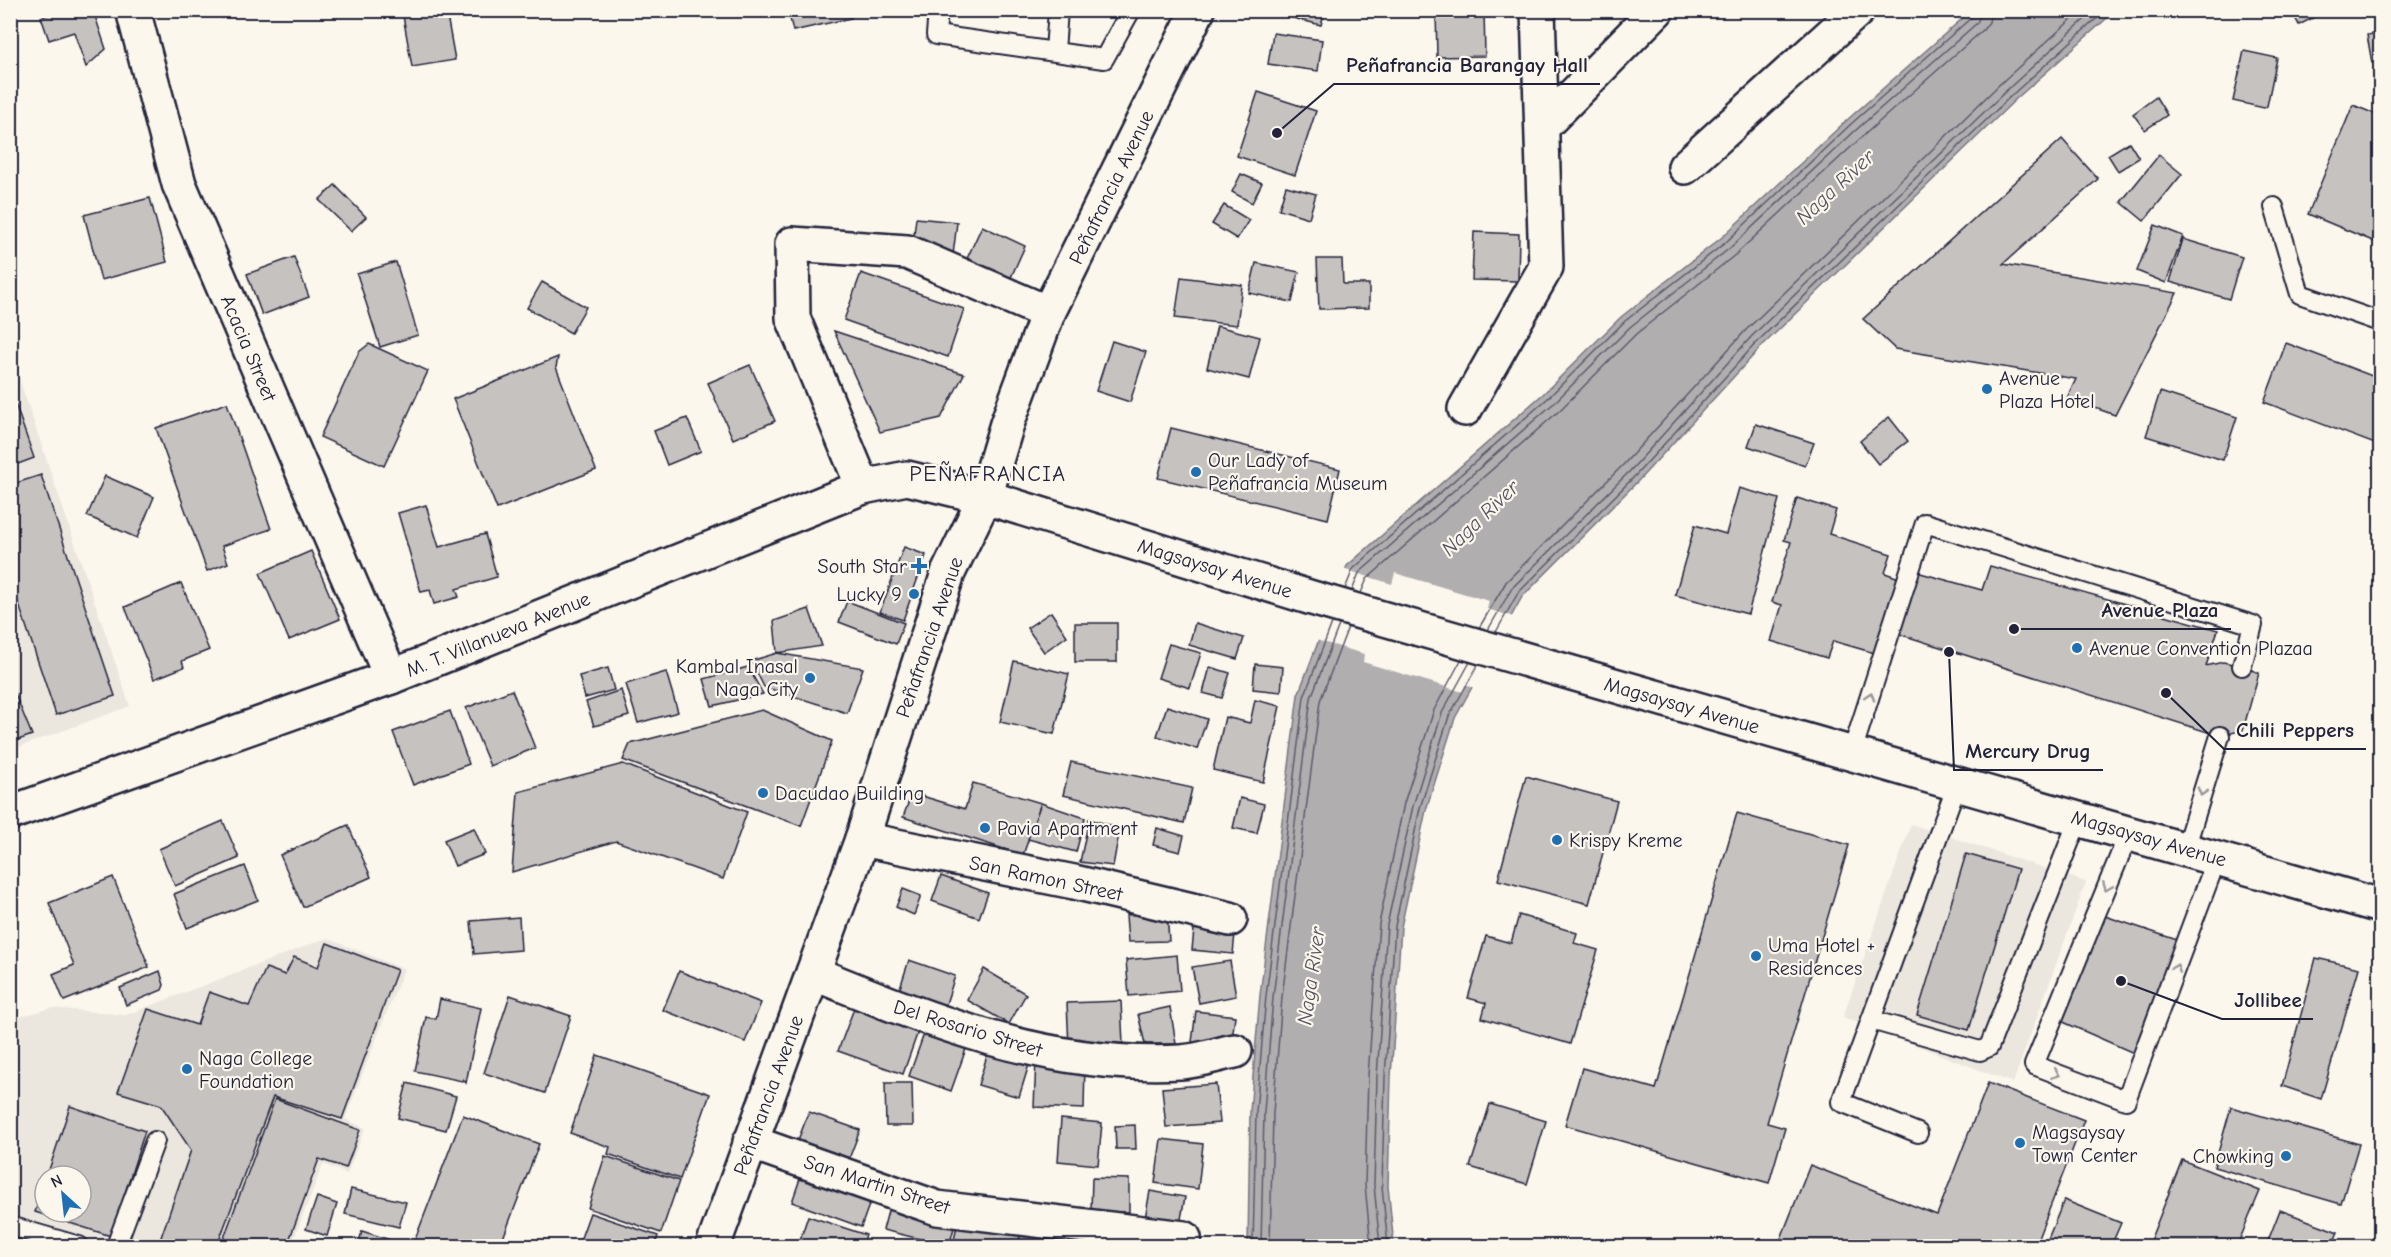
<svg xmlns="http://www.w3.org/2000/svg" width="2391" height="1257" viewBox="0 0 2391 1257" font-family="'Comic Neue',sans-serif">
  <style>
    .built { fill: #ebe7df; fill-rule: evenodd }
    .water { fill: #b1aeb0; stroke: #787681; stroke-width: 1.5 }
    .pier { fill: #fbf7ec }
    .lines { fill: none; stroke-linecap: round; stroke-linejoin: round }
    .shore { stroke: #5b5a6a; stroke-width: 1.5 }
    .building { fill: #c6c2c0; stroke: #22223b; stroke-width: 1.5 }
    .lane-casing { stroke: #22223b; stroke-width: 22 }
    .street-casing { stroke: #22223b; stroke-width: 38 }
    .secondary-casing { stroke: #22223b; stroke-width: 38 }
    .lane { stroke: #fbf7ec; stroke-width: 18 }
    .street { stroke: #fbf7ec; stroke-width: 33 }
    .secondary { stroke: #fbf7ec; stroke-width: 33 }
    .oneway { stroke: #99979c }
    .poi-dot { fill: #1f6fb2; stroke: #fbf7ec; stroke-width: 2 }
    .labels { text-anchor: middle; stroke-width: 4.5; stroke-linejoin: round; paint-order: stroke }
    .street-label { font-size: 20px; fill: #22223b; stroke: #fbf7ec }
    .poi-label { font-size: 20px; fill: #22223b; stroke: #fbf7ec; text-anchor: start }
    .water-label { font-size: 21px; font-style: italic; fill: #545364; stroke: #fbf7ec }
    .quarter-label { font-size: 22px; letter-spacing: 1.5px; fill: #22223b; stroke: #fbf7ec }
    .leader { fill: none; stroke: #22223b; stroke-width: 2 }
    .callout-dot { fill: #22223b; stroke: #fbf7ec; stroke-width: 2 }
    .callout-label { font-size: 21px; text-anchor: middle; font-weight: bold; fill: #22223b; stroke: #fbf7ec; stroke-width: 4.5; stroke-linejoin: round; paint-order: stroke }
  </style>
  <rect width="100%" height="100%" fill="#fbf7ec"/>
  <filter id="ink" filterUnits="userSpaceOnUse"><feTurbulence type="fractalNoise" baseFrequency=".0167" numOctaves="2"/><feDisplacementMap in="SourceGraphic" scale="12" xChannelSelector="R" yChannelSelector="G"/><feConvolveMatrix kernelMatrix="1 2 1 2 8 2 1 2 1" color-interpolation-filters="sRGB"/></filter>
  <g filter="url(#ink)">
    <g class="built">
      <path d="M10 352 130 706 11 750H10Z"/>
      <path d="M1911 824 2086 882 2013 1083 1843 1017Z"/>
      <path d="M327 938 404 969 345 1119 365 1128 347 1174 323 1164 291 1246H11V1019L52 1008 126 1015ZM45 1176H81V1212H45Z"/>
    </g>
    <path class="water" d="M1971 11H2115L2017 98 1762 346 1639 480 1522 597 1455 718 1426 810 1401 927 1391 1077 1388 1186 1394 1246H1248L1250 1111 1260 995 1298 695 1347 566 1543 394 1621 317 1721 238 1847 120Z"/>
    <path class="pier" d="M1343 569 1392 584 1395 573 1489 601 1487 609 1514 617 1475 688 1465 685 1463 692 1363 662 1364 654 1316 640Z"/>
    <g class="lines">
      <g class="shore">
        <path d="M1345 589 1353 569 1547 399 1625 321 1725 243 1851 124 1972 17 1974 10"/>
        <path d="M1352 591 1359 573 1553 404 1630 327 1730 248 1856 130 1977 23 1982 10"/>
        <path d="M1361 593 1367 579 1559 411 1636 334 1735 255 1863 136 1983 30 1989 22 1991 10"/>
        <path d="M1479 628 1506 582 1623 465 1746 330 2002 82 2082 10"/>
        <path d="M1488 630 1512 588 1630 471 1752 336 2008 89 2095 10"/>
        <path d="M1496 632 1518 593 1635 476 1758 341 2013 94 2106 10"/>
        <path d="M1253 1246 1256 1112 1266 996 1304 697 1332 623"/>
        <path d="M1261 1246 1264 1112 1273 997 1311 698 1339 625"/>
        <path d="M1270 1246 1273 1113 1282 997 1320 701 1348 627"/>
        <path d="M1371 1246 1365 1185 1368 1076 1379 924 1404 803 1434 710 1461 660"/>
        <path d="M1380 1246 1374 1185 1377 1077 1387 925 1413 806 1442 713 1470 662"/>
        <path d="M1388 1246 1382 1186 1385 1077 1395 926 1420 808 1449 716 1478 665"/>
      </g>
    </g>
    <g class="building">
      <path d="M62 10H93L106 49 86 67 74 32 49 40 41 17Z"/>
      <path d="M220 10H241L242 12 222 18Z"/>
      <path d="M402 10H446L455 60 412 67Z"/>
      <path d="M788 10H850L851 18 793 31Z"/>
      <path d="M1282 10H1325L1321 25 1281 15Z"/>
      <path d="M1436 10H1484L1485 56 1437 57Z"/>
      <path d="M2291 10H2326V11L2299 25Z"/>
      <path d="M1273 33 1322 40 1318 71 1268 64Z"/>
      <path d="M2380 33V62L2372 63 2367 35Z"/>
      <path d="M2244 51 2277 58 2267 106 2264 108 2233 101Z"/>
      <path d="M1258 92 1316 111 1295 175 1237 156Z"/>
      <path d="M2156 97 2167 115 2145 130 2133 114Z"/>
      <path d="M2353 105 2380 116V244L2308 214Z"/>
      <path d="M2062 139 2098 179 2003 264 2177 293 2115 415 2067 398 2076 379 1895 349 1863 319Z"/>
      <path d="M2129 142 2139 158 2118 171 2108 155Z"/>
      <path d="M2159 155 2182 174 2144 221 2121 202Z"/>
      <path d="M1241 174 1262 183 1252 203 1232 192Z"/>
      <path d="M335 185 366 217 351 231 319 200Z"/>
      <path d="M1286 186 1316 194 1309 218 1279 209Z"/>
      <path d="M150 198 167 262 101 280 84 215Z"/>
      <path d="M1224 205 1249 220 1237 239 1212 224Z"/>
      <path d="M916 218 957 222 953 255 912 251Z"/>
      <path d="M2155 225 2183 236 2166 283 2137 271Z"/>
      <path d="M982 226 1025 246 1008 284 964 265Z"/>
      <path d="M1474 232 1519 234 1518 281 1472 280Z"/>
      <path d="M2183 239 2242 257 2229 299 2170 282Z"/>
      <path d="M294 257 309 297 262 315 247 274Z"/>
      <path d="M1317 259H1342L1343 284H1369V308L1319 309Z"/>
      <path d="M396 262 418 335 380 347 357 274Z"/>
      <path d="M1256 263 1299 272 1292 302 1249 293Z"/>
      <path d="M861 273 964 309 948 357 844 320Z"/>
      <path d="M1181 277 1242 285 1237 325 1175 318Z"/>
      <path d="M542 282 586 307 571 333 527 308Z"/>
      <path d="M1217 326 1260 337 1249 379 1207 368Z"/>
      <path d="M834 331 964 374 941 418 880 432Z"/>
      <path d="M1112 341 1146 352 1130 402 1096 391Z"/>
      <path d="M2286 343 2380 379V446L2264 402Z"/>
      <path d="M369 344 428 371 384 466 320 437 359 352Z"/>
      <path d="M558 357 556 367 596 470 497 509 453 399Z"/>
      <path d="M750 365 775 421 733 439 708 383Z"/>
      <path d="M10 389 34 458 10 467Z"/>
      <path d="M2160 392 2237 417 2223 460 2146 436Z"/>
      <path d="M227 403 271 529 222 546 228 563 207 571 156 428Z"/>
      <path d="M1889 417 1908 441 1878 464 1860 441Z"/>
      <path d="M687 418 701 451 667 465 654 431Z"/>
      <path d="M1756 424 1814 443 1805 466 1748 446Z"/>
      <path d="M1171 428 1340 469 1328 519 1158 478Z"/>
      <path d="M41 475 115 696 56 715 10 578V485Z"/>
      <path d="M105 476 154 497 137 538 87 516Z"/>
      <path d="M1739 488 1779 499 1748 614 1675 595 1695 525 1726 534Z"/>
      <path d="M1797 498 1836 510 1829 534 1891 554 1885 573 1902 579 1878 654 1833 641 1827 658 1771 641 1782 605 1772 602 1791 542 1784 540Z"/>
      <path d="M426 505 439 547 485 534 497 577 456 589 459 597 434 604 430 590 421 592 398 513Z"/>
      <path d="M904 547 926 555 903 620 880 612Z"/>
      <path d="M311 551 340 619 289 640 260 573Z"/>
      <path d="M1990 566 2218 630 2206 666 2223 662 2242 666 2259 673 2243 730 2220 736 1896 633 1913 571 1982 590Z"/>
      <path d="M181 583 209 650 182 661 184 667 154 679 125 607Z"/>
      <path d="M847 601 904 623 896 644 839 622Z"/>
      <path d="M809 609 822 646 777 653 774 621Z"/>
      <path d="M1051 612 1067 636 1044 652 1027 628Z"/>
      <rect x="1075" y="623" width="42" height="39"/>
      <path d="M1195 623 1244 638 1237 659 1189 645Z"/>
      <path d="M1169 644 1201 653 1190 688 1158 678Z"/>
      <path d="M777 653 863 668 847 713 764 687 751 661Z"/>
      <path d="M1014 661 1069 674 1054 734 1000 722Z"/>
      <path d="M1255 664 1283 667 1281 692 1253 689Z"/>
      <path d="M748 667 763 694 712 706 704 679Z"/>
      <path d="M1210 667 1230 673 1222 698 1203 693Z"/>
      <path d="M608 668 614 690 585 698 579 676Z"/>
      <path d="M666 672 678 712 638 723 626 684Z"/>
      <path d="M10 682 32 735 10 743Z"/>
      <path d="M512 690 535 748 490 766 466 708Z"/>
      <path d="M621 690 629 716 594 726 586 702Z"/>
      <path d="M1255 700 1280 706 1263 782 1213 770 1225 717 1250 723Z"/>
      <path d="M1167 706 1207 719 1197 749 1157 736Z"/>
      <path d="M762 710 832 741 801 826 623 760 630 744Z"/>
      <path d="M450 711 469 764 413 785 393 732Z"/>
      <path d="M1071 762 1192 788 1184 823 1063 795Z"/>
      <path d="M623 764 747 812 723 879 616 841 512 872 518 792Z"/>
      <path d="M1526 776 1617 801 1589 904 1498 880Z"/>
      <path d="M973 783 1041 803 1023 855 903 817 912 793 965 809Z"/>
      <path d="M1240 798 1264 804 1257 833 1233 828Z"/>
      <path d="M1041 803 1085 818 1076 852 1028 839Z"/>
      <path d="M1737 813 1849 845 1767 1123 1785 1128 1769 1183 1565 1125 1582 1068 1656 1089Z"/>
      <path d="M1089 819 1120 828 1113 866 1080 862Z"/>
      <path d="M223 821 239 858 175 886 159 849Z"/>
      <path d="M348 825 371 877 303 907 280 855Z"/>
      <path d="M474 828 485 854 455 866 444 840Z"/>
      <path d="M1157 828 1184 836 1180 852 1153 845Z"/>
      <path d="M1966 854 2018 869 1969 1030 1917 1015Z"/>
      <path d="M245 866 258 900 187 928 174 894Z"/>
      <path d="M941 876 988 893 979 918 932 901Z"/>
      <path d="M113 877 149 967 64 1001 53 974 74 965 49 903Z"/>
      <path d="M903 889 921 896 914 915 896 907Z"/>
      <path d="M1167 913 1169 941 1128 942 1126 915Z"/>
      <path d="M1519 915 1577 933 1574 943 1598 950 1570 1044 1482 1018 1486 1003 1468 998 1486 936 1511 943Z"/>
      <path d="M2105 916 2180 941 2136 1054 2061 1021Z"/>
      <path d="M519 917 521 950 474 954 471 921Z"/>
      <path d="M1195 919 1236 923 1233 954 1192 950Z"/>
      <path d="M327 943 397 970 342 1119 273 1097 217 1246H132L135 1238 158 1246 191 1150 161 1105 118 1092 148 1009 197 1025 209 992 249 1006 266 968 285 975 294 957 318 967Z"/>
      <path d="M1177 955 1180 991 1129 996 1126 960Z"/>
      <path d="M2316 958 2359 968 2321 1099 2282 1086Z"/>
      <path d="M909 960 955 976 944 1010 898 994Z"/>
      <path d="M1230 961 1236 996 1199 1003 1192 967Z"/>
      <path d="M984 969 1026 994 1009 1024 967 1000Z"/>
      <path d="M160 971 164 985 162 990 126 1005 120 988Z"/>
      <path d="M679 971 761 1003 745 1042 663 1010Z"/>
      <path d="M510 995 571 1016 545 1093 484 1073Z"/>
      <path d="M440 999 481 1008 466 1083 463 1079 462 1081 415 1071 426 1017 436 1019Z"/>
      <path d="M1121 1001 1123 1045 1069 1047 1067 1003Z"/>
      <path d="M856 1003 920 1026 903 1074 838 1051Z"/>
      <path d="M1170 1007 1176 1044H1145L1138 1014Z"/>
      <path d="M1196 1011 1235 1016 1231 1047 1192 1042Z"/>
      <path d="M925 1031 967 1046 951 1091 909 1076Z"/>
      <path d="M990 1046 1031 1058 1019 1097 978 1085Z"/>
      <path d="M597 1055 710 1094 680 1179 608 1154 610 1147 570 1133Z"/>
      <path d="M1036 1060 1085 1062 1084 1109 1034 1107Z"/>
      <path d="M407 1083 456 1096 446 1130 398 1118Z"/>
      <path d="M885 1083H912L913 1126H886Z"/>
      <path d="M1988 1083 2084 1120 2035 1246H1778L1810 1165 1937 1215Z"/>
      <path d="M1216 1084 1220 1123 1166 1127 1162 1088Z"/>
      <path d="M275 1099 360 1130 346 1168 319 1159 287 1246H221Z"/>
      <path d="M1490 1104 1546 1121 1527 1184 1470 1167Z"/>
      <path d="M70 1106 145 1131 111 1236 35 1212 45 1181V1212H81V1176H47Z"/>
      <path d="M2231 1107 2359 1144 2341 1204 2214 1167Z"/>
      <path d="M809 1112 860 1130 847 1164 796 1145Z"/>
      <path d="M463 1115 539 1144 500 1246H425L414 1242Z"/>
      <path d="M1061 1119 1102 1123 1098 1165 1058 1161Z"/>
      <path d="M1135 1125 1136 1149H1116L1115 1126Z"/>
      <path d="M1161 1139 1203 1144 1198 1189 1155 1183Z"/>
      <path d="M605 1156 679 1181 661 1233 588 1208Z"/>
      <path d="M2182 1160 2260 1191 2237 1246H2148Z"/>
      <path d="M803 1170 873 1194 861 1227 792 1202Z"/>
      <path d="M1092 1178 1129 1179V1212L1091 1211Z"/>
      <path d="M351 1189 406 1202 399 1227 345 1214Z"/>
      <path d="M1150 1191 1185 1197 1179 1230 1144 1224Z"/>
      <path d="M892 1196 958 1213 949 1246 883 1230Z"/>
      <path d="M317 1197 337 1204 327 1236 306 1229Z"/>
      <path d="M2064 1200 2121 1223 2111 1246H2045Z"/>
      <path d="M2280 1210 2338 1232 2332 1246H2266Z"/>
      <path d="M590 1213 658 1236 655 1246H578Z"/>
      <path d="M808 1216 866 1235 862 1246H798Z"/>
      <path d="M958 1219 1021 1230 1019 1246H953Z"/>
      <path d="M362 1231 406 1245V1246H358Z"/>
      <path d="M1076 1236 1077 1246H1050L1049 1239Z"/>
      <path d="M300 1239 315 1246H297Z"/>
    </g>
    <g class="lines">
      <defs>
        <g id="lane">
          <path d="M938 10 936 35 1104 59 1131 10"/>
          <path d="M1055 51 1058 10"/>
          <path d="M2274 207 2300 294 2380 322"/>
          <path d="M1852 752 1925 523 2253 625 2242 666"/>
          <path d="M2129 833 2034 1065 2126 1100 2217 858"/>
          <path d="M2185 849 2220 736"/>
          <path d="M1871 1020 1980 1051 1989 1047 2079 818"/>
          <path d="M1918 1133 1841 1102 1957 784"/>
          <path d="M10 1226 79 1246"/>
          <path d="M116 1246 155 1141"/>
        </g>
        <g id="street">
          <path d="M133 10 179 184 391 677"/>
          <path d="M1543 126 1657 10"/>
          <path d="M1685 167 1858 10"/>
          <path d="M1465 409 1546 267 1538 10"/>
          <path d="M863 487 793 318 792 244 907 252 1048 313"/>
          <path d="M862 839 1074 882 1230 919"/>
          <path d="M813 973C933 1022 1049 1069 1181 1062 1199 1061 1218 1054 1235 1051"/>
          <path d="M750 1142 937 1208 1184 1238"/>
        </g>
        <g id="secondary">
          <path d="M10 813 391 677 863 487 907 478 985 497 1312 598 2380 906"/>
          <path d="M713 1246 862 839 948 573 985 497 1007 424 1048 313 1198 10"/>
        </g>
      </defs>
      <use href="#lane" class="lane-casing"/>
      <use href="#street" class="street-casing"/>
      <use href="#secondary" class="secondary-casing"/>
      <use href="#lane" class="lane"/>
      <use href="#street" class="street"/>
      <use href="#secondary" class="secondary"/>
    </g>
    <defs><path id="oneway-chevron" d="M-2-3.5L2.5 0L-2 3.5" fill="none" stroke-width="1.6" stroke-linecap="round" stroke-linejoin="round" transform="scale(1.5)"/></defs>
    <g class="oneway">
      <use href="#oneway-chevron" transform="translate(1870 696) rotate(-72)"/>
      <use href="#oneway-chevron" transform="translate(2202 792) rotate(107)"/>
      <use href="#oneway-chevron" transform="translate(2107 887) rotate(112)"/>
      <use href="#oneway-chevron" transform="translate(2176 968) rotate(-69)"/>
      <use href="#oneway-chevron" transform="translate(2056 1074) rotate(21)"/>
    </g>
  </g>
  <g class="poi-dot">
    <circle cx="1987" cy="389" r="6"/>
    <circle cx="1196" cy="472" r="6"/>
    <path d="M916 557h6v6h6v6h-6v6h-6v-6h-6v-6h6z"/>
    <circle cx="914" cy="594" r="6"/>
    <circle cx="2077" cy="648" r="6"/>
    <circle cx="810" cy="678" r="6"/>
    <circle cx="763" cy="793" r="6"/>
    <circle cx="985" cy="828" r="6"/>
    <circle cx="1557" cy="840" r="6"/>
    <circle cx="1756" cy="956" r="6"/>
    <circle cx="187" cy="1069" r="6"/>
    <circle cx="2020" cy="1143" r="6"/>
    <circle cx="2286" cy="1156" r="6"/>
  </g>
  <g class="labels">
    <g class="street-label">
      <text transform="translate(1111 187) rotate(-64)" y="7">Peñafrancia Avenue</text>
      <text transform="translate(249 348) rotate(67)" y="7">Acacia Street</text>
      <text transform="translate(1215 568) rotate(17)" y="7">Magsaysay Avenue</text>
      <text transform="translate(498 634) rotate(-22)" y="7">M. T. Villanueva Avenue</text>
      <text transform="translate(929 637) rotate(-71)" y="7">Peñafrancia Avenue</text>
      <text transform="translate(1682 705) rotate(16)" y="7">Magsaysay Avenue</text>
      <text transform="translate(2149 838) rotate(16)" y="7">Magsaysay Avenue</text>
      <text transform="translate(1046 878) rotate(12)" y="7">San Ramon Street</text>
      <text transform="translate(968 1028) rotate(17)" y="7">Del Rosario Street</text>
      <text transform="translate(768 1095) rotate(-70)" y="7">Peñafrancia Avenue</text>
      <text transform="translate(877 1184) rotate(18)" y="7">San Martin Street</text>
    </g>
    <g class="poi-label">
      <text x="1999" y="385">Avenue<tspan x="1999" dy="23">Plaza Hotel</tspan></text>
      <text x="1208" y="467">Our Lady of<tspan x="1208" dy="23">Peñafrancia Museum</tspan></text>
      <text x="907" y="573" text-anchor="end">South Star</text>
      <text x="902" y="601" text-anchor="end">Lucky 9</text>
      <text x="2089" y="655">Avenue Convention Plazaa</text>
      <text x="798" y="673" text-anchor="end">Kambal Inasal<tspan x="798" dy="23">Naga City</tspan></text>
      <text x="775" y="800">Dacudao Building</text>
      <text x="997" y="835">Pavia Apartment</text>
      <text x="1569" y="847">Krispy Kreme</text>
      <text x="1768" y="952">Uma Hotel +<tspan x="1768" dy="23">Residences</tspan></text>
      <text x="199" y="1065">Naga College<tspan x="199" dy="23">Foundation</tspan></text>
      <text x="2032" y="1139">Magsaysay<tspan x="2032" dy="23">Town Center</tspan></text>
      <text x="2274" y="1163" text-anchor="end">Chowking</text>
    </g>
    <g class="water-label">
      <text transform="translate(1835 187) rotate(-43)" y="7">Naga River</text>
      <text transform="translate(1480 518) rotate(-44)" y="7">Naga River</text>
      <text transform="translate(1311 976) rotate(-82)" y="7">Naga River</text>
    </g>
    <g class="quarter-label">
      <text x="988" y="481">PEÑAFRANCIA</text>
    </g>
  </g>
  <path class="leader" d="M1277 133L1334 84H1600M2014 629L2090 629H2231M2166 693L2224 749H2366M1949 652L1954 770H2103M2121 981L2222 1019H2313"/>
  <g class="callout-dot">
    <circle cx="1277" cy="133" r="6"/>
    <circle cx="2014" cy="629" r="6"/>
    <circle cx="2166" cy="693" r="6"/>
    <circle cx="1949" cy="652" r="6"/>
    <circle cx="2121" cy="981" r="6"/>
  </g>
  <g class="callout-label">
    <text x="1467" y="72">Peñafrancia Barangay Hall</text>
    <text x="2160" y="617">Avenue Plaza</text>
    <text x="2295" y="737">Chili Peppers</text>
    <text x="2028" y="758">Mercury Drug</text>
    <text x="2268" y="1007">Jollibee</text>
  </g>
  <rect width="2391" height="1257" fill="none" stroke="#fbf7ec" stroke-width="36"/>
  <rect x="18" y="18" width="2355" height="1221" fill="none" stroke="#22223b" stroke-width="2" filter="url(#ink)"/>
  <g transform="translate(63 1194) rotate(333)"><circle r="28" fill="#fbf7ec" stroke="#a4a2a5" stroke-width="1.5"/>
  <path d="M0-4.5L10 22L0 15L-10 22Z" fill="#1f6fb2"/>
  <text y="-9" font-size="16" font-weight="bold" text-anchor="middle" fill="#22223b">N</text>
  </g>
</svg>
